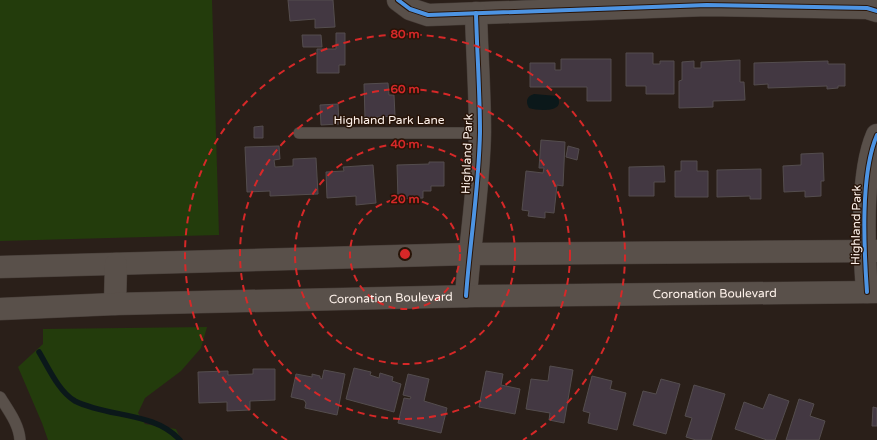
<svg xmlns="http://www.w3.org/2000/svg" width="877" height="440" viewBox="0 0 877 440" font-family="'Varela Round',sans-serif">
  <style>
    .green { fill: #233c0c }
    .water { fill: #0b181a }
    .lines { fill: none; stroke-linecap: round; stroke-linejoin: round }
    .stream { stroke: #0b181a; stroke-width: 5.5 }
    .building { fill: #433842; stroke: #544d4e }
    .service-casing { stroke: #453c37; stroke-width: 12 }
    .minor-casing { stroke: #453c37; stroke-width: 23 }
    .secondary-casing { stroke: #453c37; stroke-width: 23 }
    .service { stroke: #59504a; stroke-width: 11 }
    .minor { stroke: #59504a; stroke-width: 22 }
    .secondary { stroke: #59504a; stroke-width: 22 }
    .cycleway-casing { stroke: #281408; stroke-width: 6 }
    .cycleway { stroke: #4d94e3; stroke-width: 4 }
    .ring { fill: none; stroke: #d62828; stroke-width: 2; stroke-dasharray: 7 5 }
    .labels { text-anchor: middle; stroke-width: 3; stroke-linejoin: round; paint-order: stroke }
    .street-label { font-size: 12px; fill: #fef2eb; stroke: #281408 }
    .centre { fill: #d62828; stroke: #281408; stroke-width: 2 }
    .ring-label { font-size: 12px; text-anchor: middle; font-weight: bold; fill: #d62828; stroke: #281408; stroke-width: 3; stroke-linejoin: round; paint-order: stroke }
  </style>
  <rect width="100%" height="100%" fill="#2a1f19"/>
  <g class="green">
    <path d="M0 0H212L219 235 0 241Z"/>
    <path d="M207 327 201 348 181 371 145 398 138 413 145 424 176 429 181 440H48L42 423 18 367 43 344V329Z"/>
  </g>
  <path class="water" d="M534 94 557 96C567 113 538 111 529 108 525 101 527 96 534 94Z"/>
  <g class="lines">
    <path class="stream" d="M39 352C48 367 59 392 75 401 109 418 153 411 180 440"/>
  </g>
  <g class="building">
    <path d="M288 0H333L335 27 315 28V19L290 21Z"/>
    <path d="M336 33H345V65H339V73H317V49H336Z"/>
    <path d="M302 35H321L322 47H303Z"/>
    <path d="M626 53H653V64H660V61H674V94H646V86H626Z"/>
    <path d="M561 59H611V101H587V87H530V63H555V70H561Z"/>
    <path d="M740 60V82H744L745 100 713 101V107L679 108V81L682 80V62L694 61V68H701V62Z"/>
    <path d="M828 61V64H845V86H838V88L827 89V86L768 88V84L754 85V63Z"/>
    <path d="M388 83 389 95H394L395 116 365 118 364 84Z"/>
    <path d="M338 104 339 124 321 125 320 105Z"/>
    <path d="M263 126V138H254V127Z"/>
    <path d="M541 140 565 142 563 186 557 185 554 213 545 212V218L528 216 529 211 522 210 526 171 543 173 544 168H539Z"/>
    <path d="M279 146 280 159 274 160 275 167 293 166V159L316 158 318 194 270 196V191L247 192 245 147Z"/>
    <path d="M568 146 579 149 577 160 566 157Z"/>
    <path d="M823 153 824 181H821V196L805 197V191L784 192 783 166 801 165V154Z"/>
    <path d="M681 161H697V171H708V197H675V171H681Z"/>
    <path d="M429 162H444V186H431V191H423V198L398 199 397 165 429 164Z"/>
    <path d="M373 165 376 203 356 205V196L327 198 326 172 344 171 343 167Z"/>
    <path d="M664 166 665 182H654V196H629V167Z"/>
    <path d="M761 169V199H750V196L717 197V170Z"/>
    <path d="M550 366 573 370 564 423 549 420 550 413 526 409 531 379 548 381Z"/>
    <path d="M354 368 371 372 370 375 379 378 380 373 393 377 392 381 401 384 394 412 346 399Z"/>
    <path d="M253 369H275V400L250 401V410L227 411V402L199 403 198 372 228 371V375L253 374Z"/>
    <path d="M324 370 345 374 337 415 305 408 306 403 304 400 291 397 296 374 312 377V374L320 376V378L322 379Z"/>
    <path d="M486 371 503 374 501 385 520 389 515 414 479 407Z"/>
    <path d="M408 374 429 379 424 401 447 408 441 433 398 423 404 398 410 399 411 397 403 395Z"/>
    <path d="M592 376 612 381 610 389 626 393 617 430 588 423 590 413 583 411Z"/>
    <path d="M661 379 680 384 666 434 633 425 643 391 656 394Z"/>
    <path d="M694 385 725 394 711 440H696L686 437 692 418 685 416Z"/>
    <path d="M769 394 789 401 775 440H767L735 429 744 402 763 409Z"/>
    <path d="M799 399 814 404 810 416 825 421 819 440H786Z"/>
    <path d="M873 407 877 408V426H872Z"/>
  </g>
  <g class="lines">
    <defs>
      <g id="service">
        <path d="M299 133H480"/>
        <path d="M0 397C8 410 19 424 20 440"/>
      </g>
      <g id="minor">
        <path d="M398 0 410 9 428 15 707 5 867 8 877 11"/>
        <path d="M867 292C864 249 860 174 877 135"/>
        <path d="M466 296C470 241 479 187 480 132 480 93 477 53 476 13"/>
      </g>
      <g id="secondary">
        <path d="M0 267 469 254 877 251"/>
        <path d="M115 304 116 264"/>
        <path id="s1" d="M0 309 115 304 475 296 877 292"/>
      </g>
    </defs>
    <use href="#service" class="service-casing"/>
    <use href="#minor" class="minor-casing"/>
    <use href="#secondary" class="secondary-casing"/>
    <use href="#service" class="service"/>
    <use href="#minor" class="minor"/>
    <use href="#secondary" class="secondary"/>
    <defs>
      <g id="cycleway">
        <path d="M398 0 410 9 428 15 707 5 867 8 877 11"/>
        <path d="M867 292C864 249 860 174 877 135"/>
        <path d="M466 296C470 241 479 187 480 132 480 93 477 53 476 13"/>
      </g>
    </defs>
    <use href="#cycleway" class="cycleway-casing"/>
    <use href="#cycleway" class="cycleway"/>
  </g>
  <g class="ring">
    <circle cx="405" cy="254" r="55"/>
    <circle cx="405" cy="254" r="110"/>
    <circle cx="405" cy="254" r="165"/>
    <path d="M287 440A220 220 0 1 1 523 440"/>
  </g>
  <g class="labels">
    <g class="street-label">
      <text x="389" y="124">Highland Park Lane</text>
      <text transform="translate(467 154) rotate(-88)" y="4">Highland Park</text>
      <text transform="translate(856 225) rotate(-89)" y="4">Highland Park</text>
      <text dy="4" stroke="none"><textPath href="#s1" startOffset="715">Coronation Boulevard</textPath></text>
      <text dy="4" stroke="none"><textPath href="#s1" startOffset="391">Coronation Boulevard</textPath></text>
    </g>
  </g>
  <circle cx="405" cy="254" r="6" class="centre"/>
  <g class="ring-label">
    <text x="405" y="38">80 m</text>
    <text x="405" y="93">60 m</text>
    <text x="405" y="148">40 m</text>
    <text x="405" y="203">20 m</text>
  </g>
</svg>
